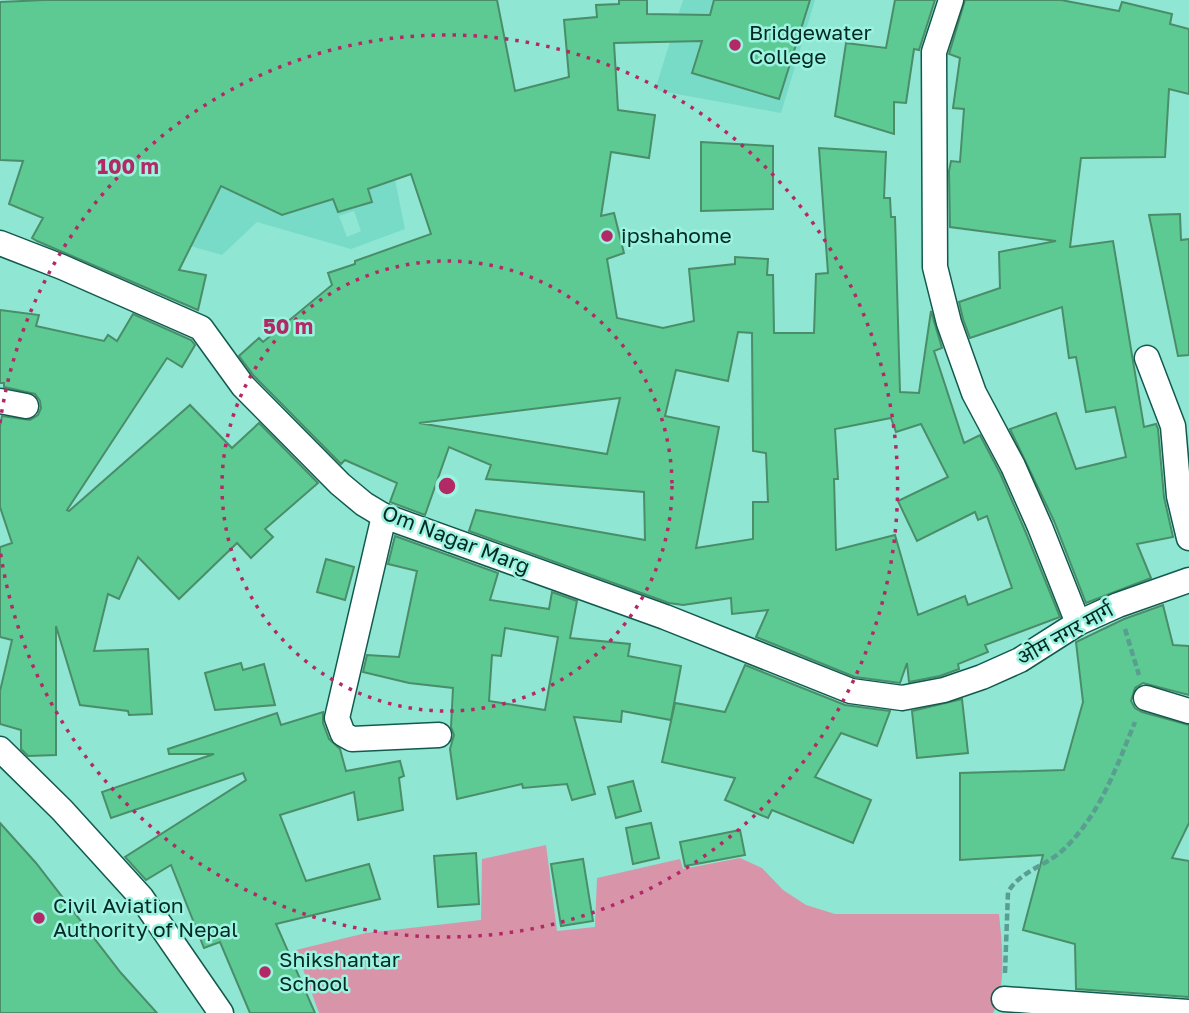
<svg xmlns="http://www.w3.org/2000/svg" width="1189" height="1013" viewBox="0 0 1189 1013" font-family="'Golos Text','Noto Sans Devanagari',sans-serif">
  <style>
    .built { fill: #78dbc7; fill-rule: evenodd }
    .grass { fill: #d894a9 }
    .building { fill: #5dca93; stroke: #4a8d69; stroke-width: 2; fill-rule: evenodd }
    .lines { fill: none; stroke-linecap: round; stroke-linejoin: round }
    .minor-casing { stroke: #125a4e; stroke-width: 27 }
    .path { stroke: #599e90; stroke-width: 4.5; stroke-dasharray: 7 3.5; stroke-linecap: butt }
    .minor { stroke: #fff; stroke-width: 24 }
    .ring { fill: none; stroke: #b32966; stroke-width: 3.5; stroke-dasharray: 3.5 7 }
    .poi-dot { fill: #b32966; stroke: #9cf3e0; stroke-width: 2.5 }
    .labels { text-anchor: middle; stroke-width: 5; stroke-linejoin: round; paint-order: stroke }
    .poi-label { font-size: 21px; fill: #022923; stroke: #9cf3e0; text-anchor: start }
    .street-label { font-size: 21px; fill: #022923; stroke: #9cf3e0 }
    .centre { fill: #b32966; stroke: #9cf3e0; stroke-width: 3.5 }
    .ring-label { font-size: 21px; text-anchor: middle; font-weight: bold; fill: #b32966; stroke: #9cf3e0; stroke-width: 5; stroke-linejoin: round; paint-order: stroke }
  </style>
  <rect width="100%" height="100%" fill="#8fe6d3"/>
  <g class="built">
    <path d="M683 0H815L781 113 655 90Z"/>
    <path d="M83 128 394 175 405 229 351 249 257 222 222 255 134 230ZM366 181 372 202 340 211 334 190ZM354 211 361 231 347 237 339 216Z"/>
  </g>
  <path class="grass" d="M546 845 557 931 595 927 597 878 680 859 683 869 740 858 762 868 783 890 806 905 835 914H999C1002 943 1007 987 993 1013H319L296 950 366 933 481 920 482 859Z"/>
  <g class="building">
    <path d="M44 0H497L515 91 569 77 564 20 597 17 596 5 619 4V0H647V14L710 15 714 0H810L779 99 692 73 702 41 614 43 618 110 655 115 649 158 611 152 601 216 614 213 624 253 607 259 617 318 663 328 694 321 689 269 735 264V257L768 259 767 275H773L774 333H814L816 274 828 273 819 148 886 152 884 198H890L891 217H895L900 392 919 393 931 311 942 348 934 351 964 443 980 435 1000 473 1026 533 1060 617 985 645 988 652 958 664 959 669 940 676 909 682 907 663 900 683 855 677 756 637 768 610 732 614 731 598 683 605 669 603 469 531 476 510 645 540 644 492 486 479 491 465 449 447 425 515 390 502 397 483 345 460 341 464 254 376 239 356 259 338 263 342 332 285 328 273 355 264V261L431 234 411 174 368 189 372 202 338 212 333 199 282 215 221 186 179 270 206 275 198 310 37 241 32 238 43 218 9 204 23 161 0 160V2ZM738 332 752 333 753 451 766 453 768 502H753V539L696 548 719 427 665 416 676 370 728 381ZM620 398 607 454 419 423ZM891 418 896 432 921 424 948 477 898 501 917 541 975 512 978 520 987 516 1012 588 968 605 965 596 918 615 895 535 836 550 834 479H838L835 429Z"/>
    <path d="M895 0H935L919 50 914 49 906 103 894 102V134L835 116 846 43 886 48Z"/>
    <path d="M965 0H1061L1119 11 1122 2 1172 14 1170 24 1189 29V94L1169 89 1165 157 1081 158 1070 247 1113 241 1144 427 1156 424 1158 429 1164 497 1173 537 1137 544 1151 578 1086 603 1054 521 1010 429 1056 413 1076 469 1126 457 1115 407 1086 412 1076 357 1069 358 1062 307 970 338 963 319 959 302 1000 288 999 252 1056 241 950 227 949 171 951 161 960 162 964 109 953 108 960 58 949 54Z"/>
    <path d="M701 142 773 146V209L701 211Z"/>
    <path d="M1180 214 1181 240 1189 239V355L1178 356 1149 215Z"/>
    <path d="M0 310 39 315 36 326 104 341 108 335 117 341 133 314 191 340 195 345 182 367 167 358 67 510 69 511 190 405 232 448 259 423 318 483 265 529 273 537 251 558 237 543 179 599 138 557 119 599 108 594 94 651 148 649 152 714 129 715 128 711 80 705 56 626V755L28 756 21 749V730L0 724V691L12 640 0 637V547L12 543 0 507V426L2 416 30 420 38 415 41 408 40 401 35 394 4 387V383H0Z"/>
    <path d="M395 536 498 573 490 600 549 609 552 592 577 601 570 638 630 644 628 656 681 666 671 720 622 711 621 722 574 717 595 794 572 800 567 784 523 788 522 784 457 799 450 749 454 735 451 727 453 688 409 683 363 672 367 655 399 657 417 571 388 564ZM505 628 558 637 545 710 489 701 492 655 501 656Z"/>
    <path d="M326 559 354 567 345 600 317 592Z"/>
    <path d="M1163 605 1173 645 1189 646V695L1143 683 1135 688 1131 701 1135 708 1142 712 1189 725V823L1172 858 1189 861V997L1076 989 1075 944 1023 930 1043 855 960 860V773L1064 770 1083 702 1076 642 1124 619Z"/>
    <path d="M241 663 243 670 264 664 275 705 215 710 205 673Z"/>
    <path d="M745 665 845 705 890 711 877 746 841 733 815 777 871 800 853 843 772 810 768 818 725 800 735 778 662 762 675 703 725 712Z"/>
    <path d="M962 699 968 753 917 758 912 711Z"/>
    <path d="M323 712V723L329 739 340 749 346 771 400 761 404 776 399 778 403 810 358 820 354 792 280 815 306 881 369 864 380 899 276 924 315 1013H250L220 942 204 948 171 865 146 880 125 857 246 780 243 773 111 818 102 792 214 754H169L168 749 277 713 281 725Z"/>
    <path d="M633 781 641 811 616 818 608 787Z"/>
    <path d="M0 823 36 863 121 973 157 1013H0Z"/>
    <path d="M651 823 659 858 633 864 626 828Z"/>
    <path d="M740 830 745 855 685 866 680 842Z"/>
    <path d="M476 853 479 904 438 907 434 856Z"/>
    <path d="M583 859 593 921 561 926 551 864Z"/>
  </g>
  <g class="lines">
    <defs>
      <g id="minor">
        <path d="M951 0 934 52 935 267 949 323 974 393 1013 466 1040 527 1078 623"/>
        <path d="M0 243 62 267 201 328 243 386 340 484 364 504 384 516 665 617 851 691 902 698 944 690 982 677 1020 660 1078 623 1118 605 1189 580"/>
        <path d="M1147 358 1173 426 1179 496 1189 538"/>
        <path d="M0 401 26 406"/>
        <path d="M384 516 337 718 343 734 352 739 439 735"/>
        <path d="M1146 698 1189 711"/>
        <path d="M0 749 62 810 141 897 221 1013"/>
        <path d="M1004 999 1189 1012"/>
      </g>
    </defs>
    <use href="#minor" class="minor-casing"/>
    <g class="path">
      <path d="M1125 629 1139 675"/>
      <path d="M1005 973 1008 892C1020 871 1046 866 1063 850 1100 815 1116 768 1135 722"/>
    </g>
    <use href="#minor" class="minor"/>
  </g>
  <g class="ring">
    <circle cx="447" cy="486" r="225"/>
    <path d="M0 423A451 451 0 1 1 0 549"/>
  </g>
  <g class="poi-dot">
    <circle cx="735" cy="45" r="7"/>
    <circle cx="607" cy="236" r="7"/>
    <circle cx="39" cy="918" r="7"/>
    <circle cx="265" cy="972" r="7"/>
  </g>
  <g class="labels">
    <g class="poi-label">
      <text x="749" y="40">Bridgewater<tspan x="749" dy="24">College</tspan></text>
      <text x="621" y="243">ipshahome</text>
      <text x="53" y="913">Civil Aviation<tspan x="53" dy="24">Authority of Nepal</tspan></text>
      <text x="279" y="967">Shikshantar<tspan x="279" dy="24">School</tspan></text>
    </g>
    <g class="street-label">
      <text transform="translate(456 540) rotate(21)" y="7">Om Nagar Marg</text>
      <text transform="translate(1065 634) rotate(-29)" y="7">ओम नगर मार्ग</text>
    </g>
  </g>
  <circle cx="447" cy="486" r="10" class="centre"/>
  <g class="ring-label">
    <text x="128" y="174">100 m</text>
    <text x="288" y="334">50 m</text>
  </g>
</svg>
